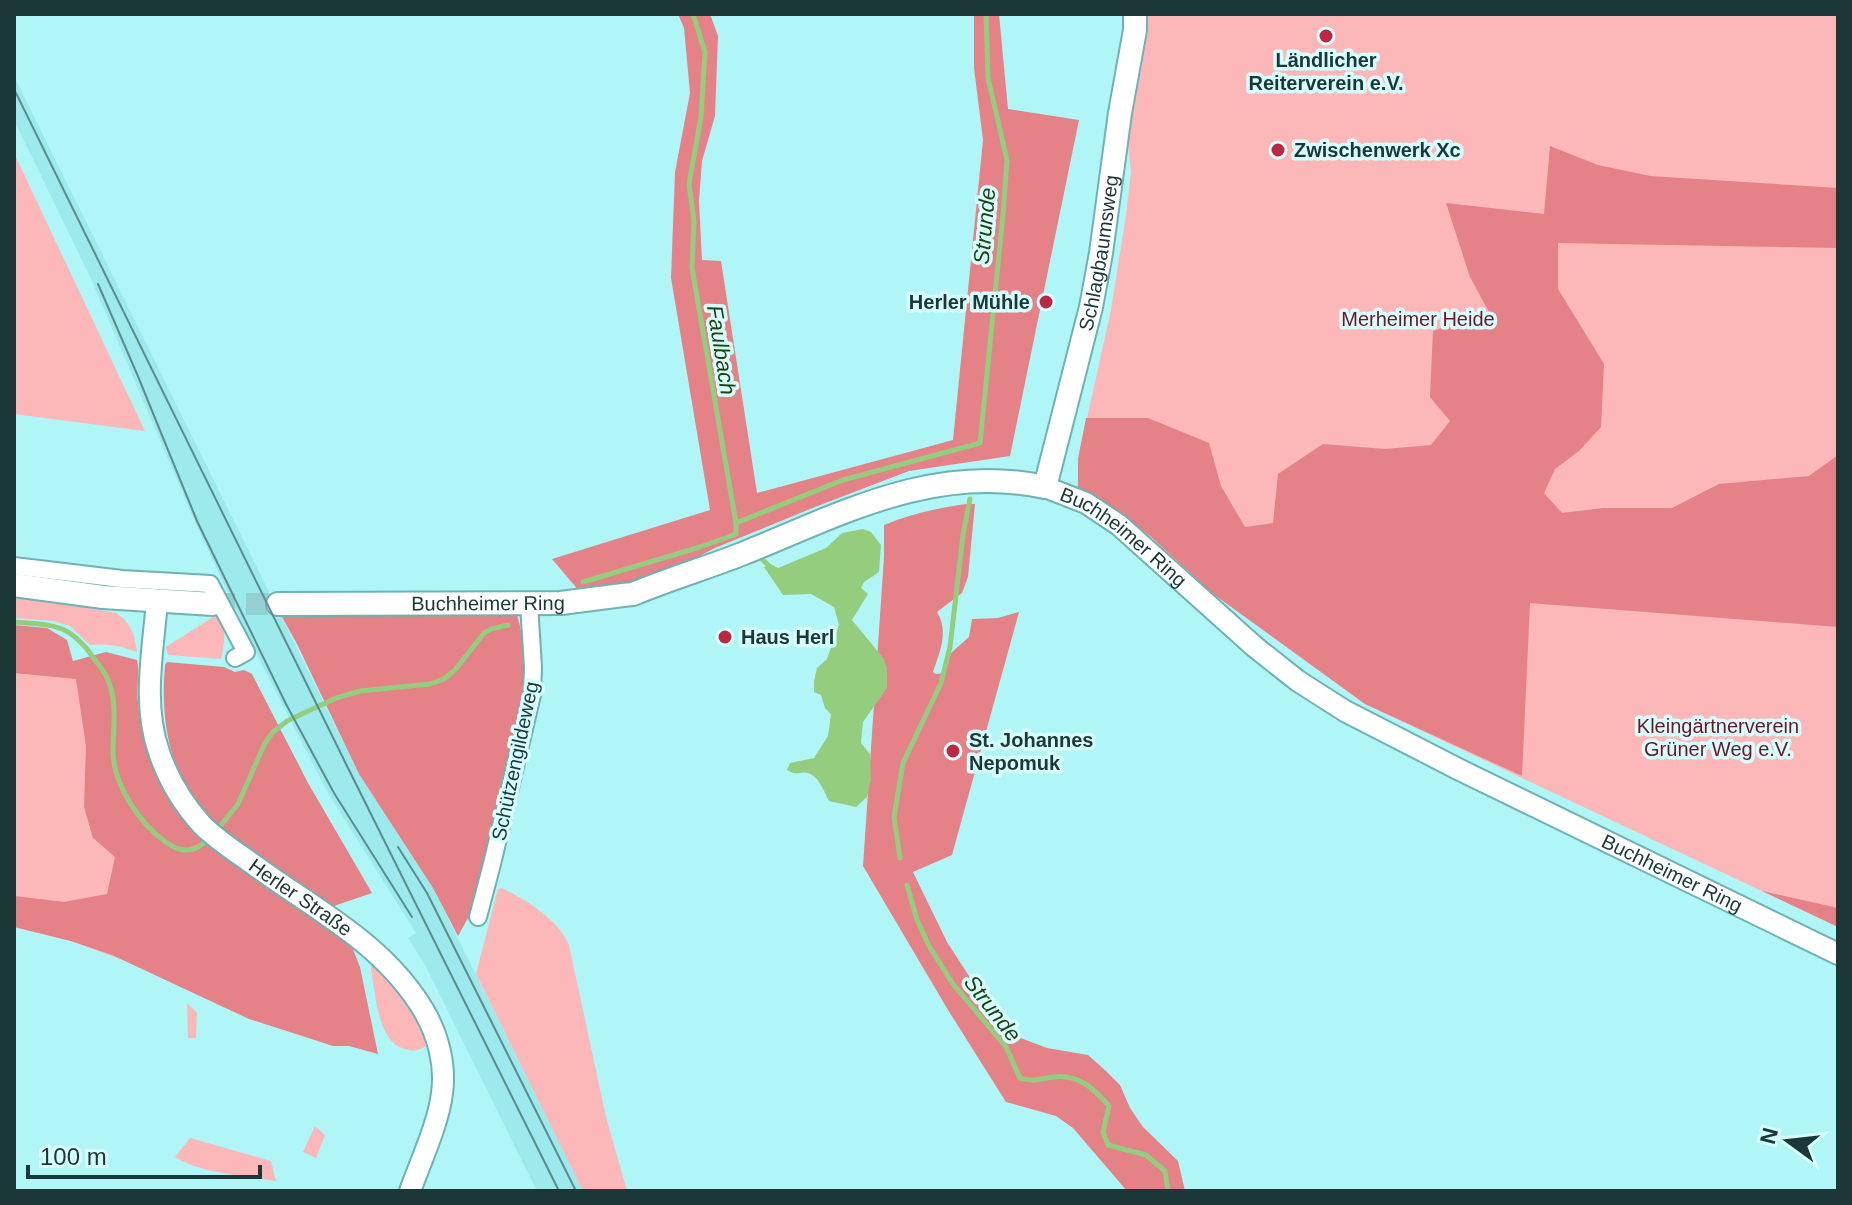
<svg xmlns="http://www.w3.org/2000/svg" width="1852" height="1205" viewBox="0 0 1852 1205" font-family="Arial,sans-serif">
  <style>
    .built { fill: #9ceaeb }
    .green { fill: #fcb7b9 }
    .forest { fill: #e48287 }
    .water { fill: #95cd7e }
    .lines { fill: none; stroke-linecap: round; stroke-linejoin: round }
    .stream { stroke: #95cd7e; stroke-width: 5 }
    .secondary-tunnel { stroke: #93d0d1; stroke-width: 22; stroke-dasharray: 22 11; stroke-linecap: butt }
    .minor-casing { stroke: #6eb2b3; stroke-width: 20 }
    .tertiary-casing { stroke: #6eb2b3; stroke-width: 24 }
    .secondary-casing { stroke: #6eb2b3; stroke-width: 26 }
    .minor { stroke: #fff; stroke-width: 16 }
    .tertiary { stroke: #fff; stroke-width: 20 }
    .secondary { stroke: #fff; stroke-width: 22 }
    .tram { stroke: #5d8b8c; stroke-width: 2 }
    .poi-dot { fill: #ba2842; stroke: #d6fefe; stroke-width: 3 }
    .labels { text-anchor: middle; stroke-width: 7; stroke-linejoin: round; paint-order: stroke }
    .poi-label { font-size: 20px; font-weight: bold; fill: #1b3738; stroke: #d6fefe; text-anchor: start }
    .street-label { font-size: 20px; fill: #1b3738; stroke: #d6fefe }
    .park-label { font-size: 20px; fill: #6d1524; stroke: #d6fefe }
    .water-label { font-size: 22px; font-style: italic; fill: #1f420c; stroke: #d6fefe }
  </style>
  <rect width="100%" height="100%" fill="#b1f6f7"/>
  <path class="built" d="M14 76 359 774 433 888 583 1191H537L424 963 408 938 416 933 329 795 258 657 195 522 91 279 14 120Z"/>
  <g class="green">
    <path d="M1141 14H1838V927L1365 704 1212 593 1149 535 1078 487V459L1111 310 1126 215 1131 172 1125 114Z"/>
    <path d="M14 153 145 431 14 414Z"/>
    <path d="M14 594 116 613C131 623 135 635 137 652 121 646 107 643 90 645L70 626 53 621 14 618Z"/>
    <path d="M213 617 220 618C227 630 224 646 221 659L168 655 166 647Z"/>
    <path d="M14 659 77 670 116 817 134 964 71 941 14 927Z"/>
    <path d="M502 888C526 900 559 920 569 945L606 1117 627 1191H583L476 974 498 889Z"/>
    <path d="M375 963C398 988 419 1012 429 1044 421 1050 415 1052 405 1049 377 1042 376 994 371 970V966Z"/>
    <path d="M187 1003 197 1013 196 1038H188Z"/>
    <path d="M315 1126 325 1135 316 1158 303 1152Z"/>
    <path d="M190 1138 271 1161 276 1181C246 1176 199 1173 175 1157Z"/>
  </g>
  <g class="forest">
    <path d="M678 14H710L718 36 715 116 702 161 699 201 702 260 721 261 757 493 953 440 983 140 974 68V14H999L1008 109 1079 120 1010 456 909 471 815 507 715 548 682 565 615 589 580 592 552 559 710 510 671 278 675 172 690 93 684 28Z"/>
    <path d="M1550 146 1598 165 1650 176 1838 188V248L1558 243V289L1604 364 1601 427 1579 451 1555 469 1544 493 1562 513 1603 508H1672L1719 484 1809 476 1838 455V627L1530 603 1522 776 1365 704 1212 593 1149 535 1078 487V459L1086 418H1148L1209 443 1221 486 1245 527 1273 523 1278 474 1323 444 1385 449 1431 445 1450 421 1430 397 1433 331 1489 312 1470 277 1446 203 1544 214Z"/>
    <path d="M966 504H975L968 577 962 593 937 612C949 632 940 651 933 672L936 674 944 673 951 653 969 637 972 619 998 618 1019 612 952 855 913 872 947 942 980 993 1018 1037 1047 1048 1088 1055 1106 1071 1120 1085 1130 1108 1143 1127 1178 1161 1185 1191H1127L1073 1128 1056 1116 1006 1102 948 1010 863 866 884 557V525C911 514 937 508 966 504Z"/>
    <path d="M514 612 517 615 520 626 526 664 524 701 475 897 468 918 458 936 433 888 359 774 297 644 282 617C359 613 437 615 514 612Z"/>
    <path d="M14 625 47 628 67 640 73 661 106 652 137 660C140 671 136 689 138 703 143 756 160 793 196 832L350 942 360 967 378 1054 349 1046H333L249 1019 112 955 71 941 14 927V896L64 902 107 894 115 857 93 838 84 807 86 746 76 679 14 673Z"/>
    <path d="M167 662 224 667 235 672 244 670 252 674 308 783 372 893 328 908C305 891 282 874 259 857 242 845 225 833 211 819 169 777 160 721 165 665Z"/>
    <path d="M1762 891 1838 908V927Z"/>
  </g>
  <path class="water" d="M863 529 871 532 881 545 879 572 864 582 861 588 868 594 852 620 884 659 887 669V688L863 722 861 743 870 754 871 779 867 797 856 807 829 801C824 792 819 776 808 773 798 771 798 777 787 770L790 763 814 758 828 736 831 714 825 708 821 695 814 692V681L817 668 827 659 839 625 834 607 811 594 783 595 764 567 771 564 778 568 826 548 842 533Z"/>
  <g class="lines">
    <g class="stream">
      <path d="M736 523 843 480 980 443 1003 215 1007 160 988 78 986 14"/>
      <path d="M763 560 768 565"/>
      <path d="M583 582 700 547 736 534V523L692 268 694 221 689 184 701 117 705 52 693 14"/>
      <path d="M14 622C53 625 69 623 93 657 98 664 104 671 107 678 118 700 113 727 113 751 113 785 140 824 167 843 184 855 198 851 210 837"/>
      <path d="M217 830 238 804 265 743 273 732 287 721 336 698 360 691 430 684 444 679 455 670 484 633 491 629 508 625"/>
      <path d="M900 858 894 817 903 763 941 683 950 647 963 535 970 499"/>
      <path d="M907 885 917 920 929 946 953 984 1006 1047 1020 1078C1034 1082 1039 1079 1053 1077 1078 1073 1094 1089 1109 1106L1103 1132 1108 1145 1146 1155 1165 1171 1168 1191"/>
    </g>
    <path class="secondary-tunnel" d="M213 604H278"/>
    <defs>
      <g id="minor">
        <path d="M14 566 122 579 210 584 246 652 235 658"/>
        <path d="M478 917 492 864 532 695 533 667 529 604"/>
      </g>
      <g id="tertiary">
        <path id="s1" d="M1045 487 1086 503 1119 525 1255 647 1298 681 1345 711 1458 769 1838 954"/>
        <path id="s2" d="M157 601C153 651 142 704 159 752 168 779 183 804 202 825 216 839 234 851 250 862 313 909 382 941 424 1011 438 1035 446 1065 442 1093 439 1122 420 1163 410 1191"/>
      </g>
      <g id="secondary">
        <path d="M14 585 103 597 213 604"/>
        <path id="s3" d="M278 604 561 603 623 595 633 594C669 579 706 568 742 554 841 514 934 463 1045 487L1091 307 1101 253 1120 113 1135 30V14"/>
      </g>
    </defs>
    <use href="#minor" class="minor-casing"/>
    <use href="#tertiary" class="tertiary-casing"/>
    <use href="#secondary" class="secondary-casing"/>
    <use href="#minor" class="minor"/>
    <use href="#tertiary" class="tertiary"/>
    <use href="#secondary" class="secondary"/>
    <g class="tram">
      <path d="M14 89 347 766 559 1191"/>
      <path d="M98 284 137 374 197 521 286 704 334 793 412 917"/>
      <path d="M398 847 427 893 576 1191"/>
    </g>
  </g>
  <g class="poi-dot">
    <circle cx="1326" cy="36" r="8"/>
    <circle cx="1278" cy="150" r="8"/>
    <circle cx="1046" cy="302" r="8"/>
    <circle cx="725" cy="637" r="8"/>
    <circle cx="953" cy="751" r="8"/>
  </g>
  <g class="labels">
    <g class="poi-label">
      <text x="1326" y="67" text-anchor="middle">Ländlicher<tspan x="1326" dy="23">Reiterverein e.V.</tspan></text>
      <text x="1294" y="157">Zwischenwerk Xc</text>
      <text x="1030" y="309" text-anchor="end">Herler Mühle</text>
      <text x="741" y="644">Haus Herl</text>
      <text x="969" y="747">St. Johannes<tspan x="969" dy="23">Nepomuk</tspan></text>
    </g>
    <g class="street-label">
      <text dy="7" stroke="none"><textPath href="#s3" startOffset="1028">Schlagbaumsweg</textPath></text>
      <text dy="7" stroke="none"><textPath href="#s1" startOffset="94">Buchheimer Ring</textPath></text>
      <text dy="7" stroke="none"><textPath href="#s3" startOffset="210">Buchheimer Ring</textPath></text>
      <text transform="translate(515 761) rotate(-78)" y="7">Schützengildeweg</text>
      <text dy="7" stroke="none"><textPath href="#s1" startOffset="742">Buchheimer Ring</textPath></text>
      <text dy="7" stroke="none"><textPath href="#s2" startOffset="360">Herler Straße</textPath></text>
    </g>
    <g class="park-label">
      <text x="1418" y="326">Merheimer Heide</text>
      <text x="1718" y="733">Kleingärtnerverein<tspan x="1718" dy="23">Grüner Weg e.V.</tspan></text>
    </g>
    <g class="water-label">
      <text transform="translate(984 226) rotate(-85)" y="8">Strunde</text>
      <text transform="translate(722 350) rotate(81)" y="8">Faulbach</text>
      <text transform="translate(993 1008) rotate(52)" y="8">Strunde</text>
    </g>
  </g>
  <rect width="1852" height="1205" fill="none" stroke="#1b3738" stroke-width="32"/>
  <g transform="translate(1788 1141) rotate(285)" stroke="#d6fefe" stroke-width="6" paint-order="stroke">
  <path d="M0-6L14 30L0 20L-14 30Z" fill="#1b3738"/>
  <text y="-12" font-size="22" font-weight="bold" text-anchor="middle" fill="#1b3738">N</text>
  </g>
  <path d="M28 1165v12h232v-12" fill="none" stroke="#1b3738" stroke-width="4"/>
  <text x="40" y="1165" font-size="24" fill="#1b3738" stroke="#d6fefe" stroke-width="6" paint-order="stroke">100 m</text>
</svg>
